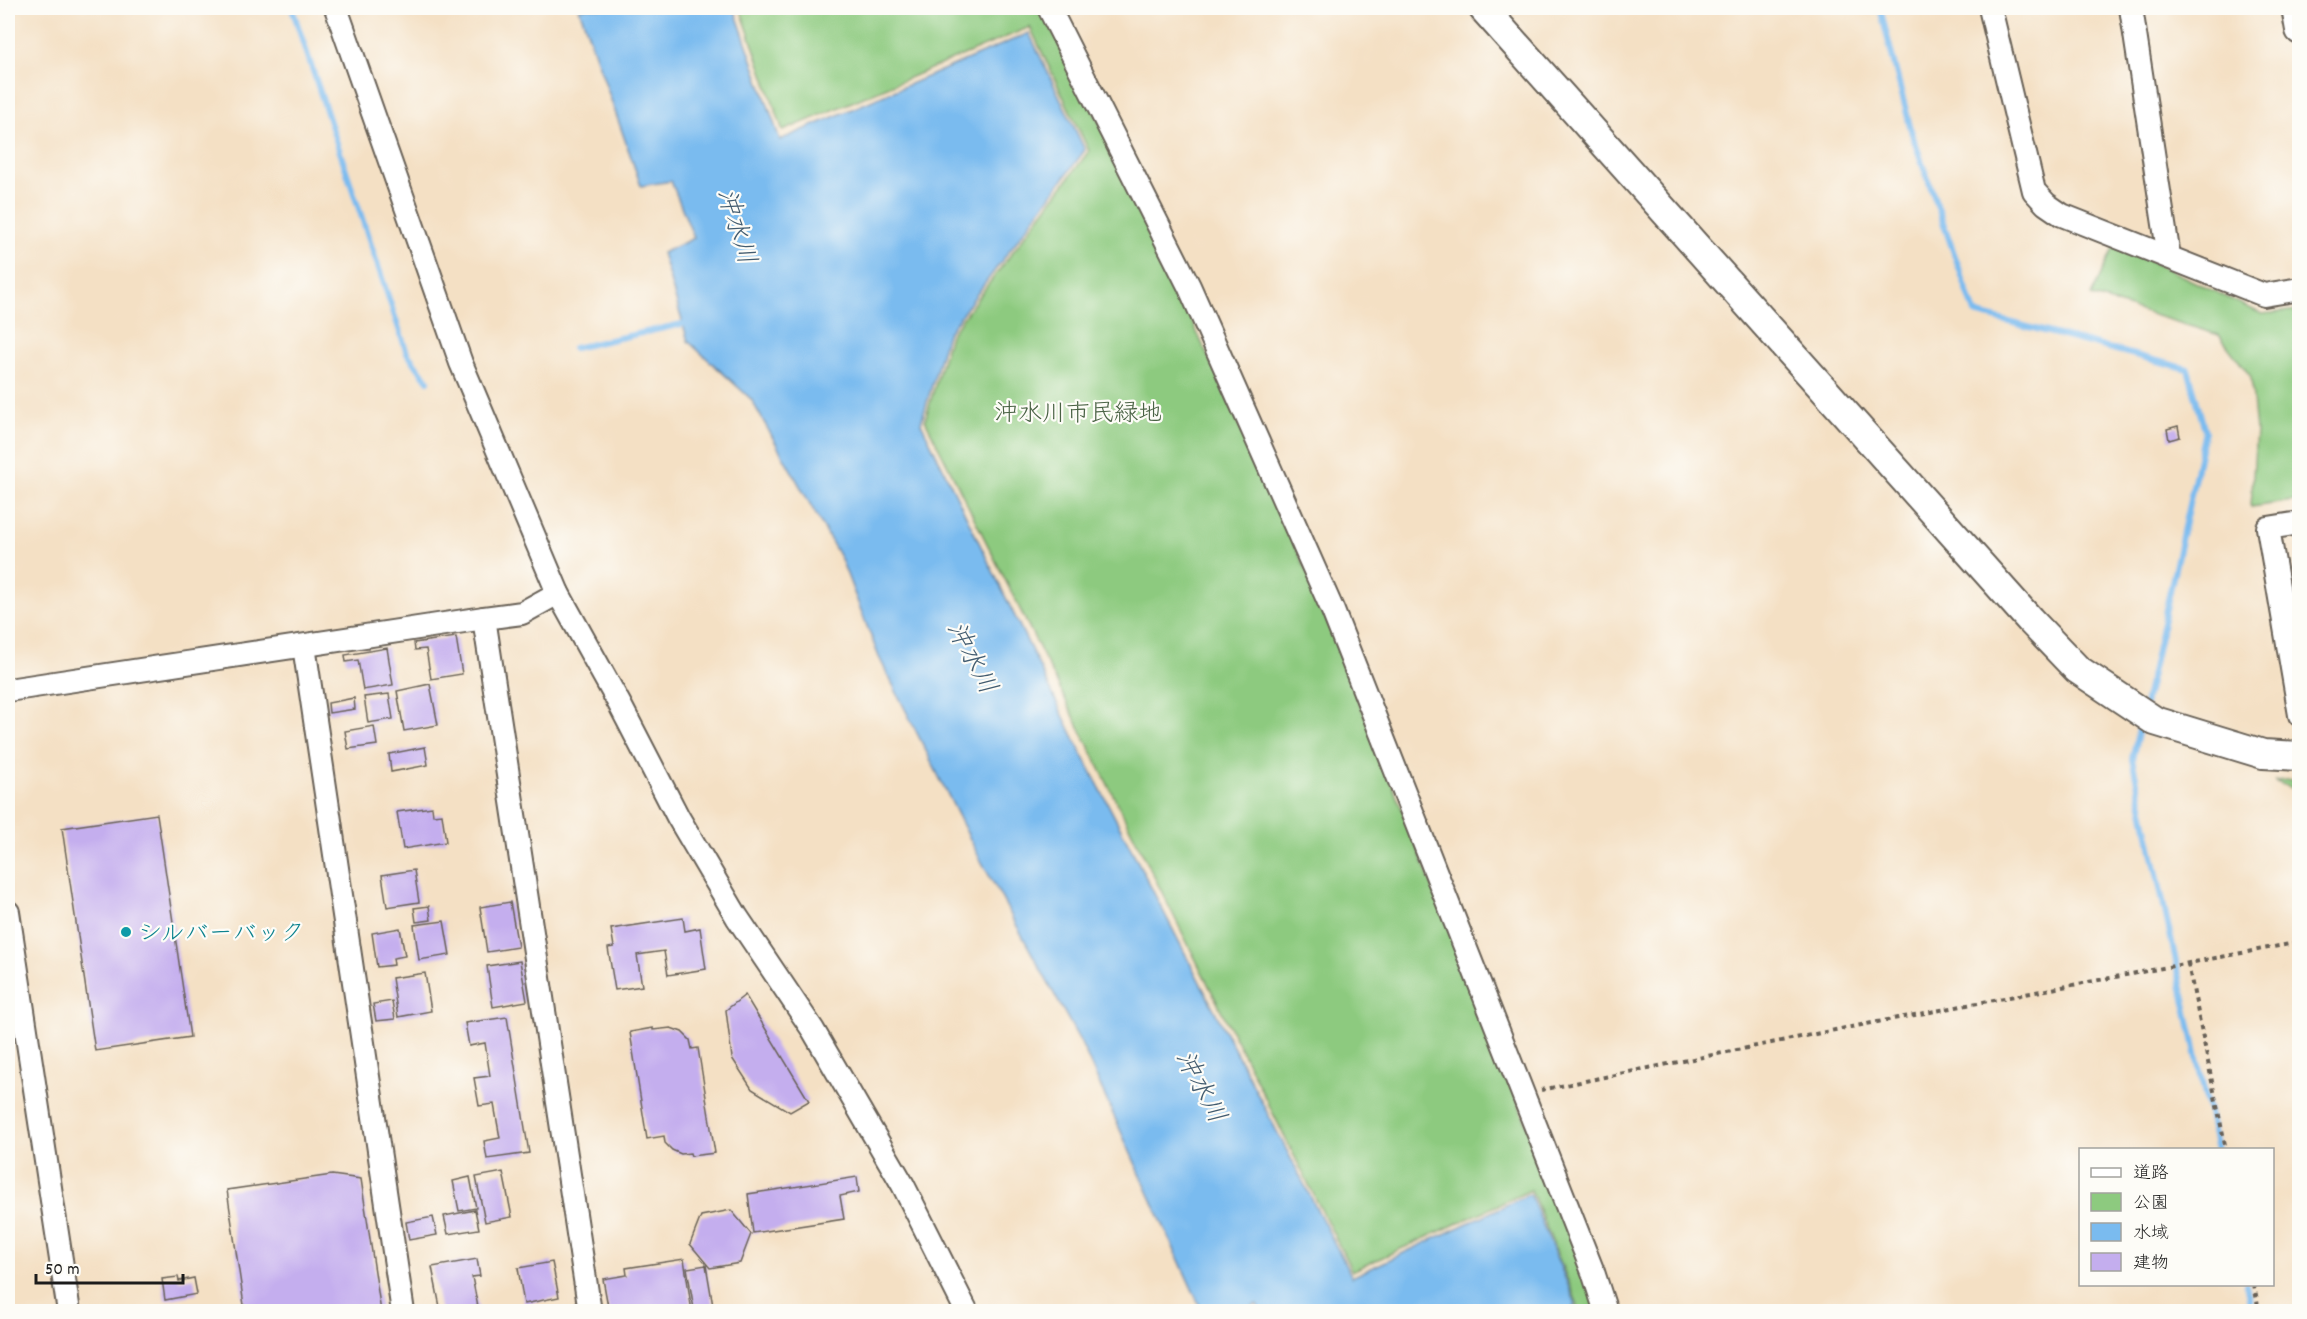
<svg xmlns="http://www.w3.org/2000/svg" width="2307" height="1319" viewBox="0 0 2307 1319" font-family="Dekko,'Klee One',sans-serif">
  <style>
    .green { fill: #8dca7f; stroke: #54734e; stroke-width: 1.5 }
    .water { fill: #7abbef; stroke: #4b6c86; stroke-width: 1.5 }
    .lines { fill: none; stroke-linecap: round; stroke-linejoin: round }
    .stream { stroke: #7abbef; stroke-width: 6 }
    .building { fill: #c4aeee }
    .minor-casing { stroke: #686157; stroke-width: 26 }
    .tertiary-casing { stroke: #686157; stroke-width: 32 }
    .path { stroke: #686157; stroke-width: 4; stroke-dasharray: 4.5 4.5; stroke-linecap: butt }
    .minor { stroke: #fff; stroke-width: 22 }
    .tertiary { stroke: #fff; stroke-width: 28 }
    .culture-dot { fill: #0f9aa8; stroke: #fdfcf7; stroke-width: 2 }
    .labels { text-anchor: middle; stroke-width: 4.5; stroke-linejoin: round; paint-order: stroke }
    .park-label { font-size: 24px; fill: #496244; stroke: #fdfcf7 }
    .culture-label { font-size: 24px; fill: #0d838f; stroke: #fdfcf7; text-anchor: start }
    .water-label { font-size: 26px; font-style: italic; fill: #425c70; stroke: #fdfcf7 }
  </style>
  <rect width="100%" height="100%" fill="#fdfcf7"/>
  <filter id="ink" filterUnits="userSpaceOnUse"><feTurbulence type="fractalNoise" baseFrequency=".0167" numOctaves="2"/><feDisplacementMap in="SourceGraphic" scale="12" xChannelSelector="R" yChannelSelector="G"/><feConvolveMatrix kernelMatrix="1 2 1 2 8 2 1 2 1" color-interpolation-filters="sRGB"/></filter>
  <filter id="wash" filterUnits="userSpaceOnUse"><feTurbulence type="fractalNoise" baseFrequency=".008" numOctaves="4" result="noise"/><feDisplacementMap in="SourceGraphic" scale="24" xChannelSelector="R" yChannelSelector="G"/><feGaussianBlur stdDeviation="1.35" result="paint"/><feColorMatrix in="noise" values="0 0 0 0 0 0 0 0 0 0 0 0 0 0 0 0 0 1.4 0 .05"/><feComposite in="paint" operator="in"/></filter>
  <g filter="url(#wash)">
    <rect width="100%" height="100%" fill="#f4e0c4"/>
    <g class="green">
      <path d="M740 8H1041L1111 145 1312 583 1601 1311H1573L1578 1305 1531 1190 1352 1271 925 420 950 335 1089 151 1030 27 783 131Z"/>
      <path d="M2115 244 2262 314 2299 310V500L2251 507 2256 431 2251 377 2219 335 2091 296Z"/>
      <path d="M2299 779V791L2274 781Z"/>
    </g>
    <path class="water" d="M579 8H734L780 140 1029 33 1085 150 947 334 921 423 1074 738 1352 1277 1530 1194 1576 1304 1570 1311 1260 1312 1257 1304 1242 1311H1202L1080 1041 979 857 879 657 841 559 751 399 688 341 662 253 694 238 671 181 641 186Z"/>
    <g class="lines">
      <g class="stream">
        <path d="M292 8 407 353 428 381"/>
        <path d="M1880 8 1912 134 1975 313 2188 369 2205 431 2145 705"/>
        <path d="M574 348 691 322"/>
        <path d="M2141 720 2132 759 2217 1150"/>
        <path d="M2246 1284 2252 1312"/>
      </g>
    </g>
    <g id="blocks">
      <g class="building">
        <path d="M2178 426 2180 437 2169 440 2167 429Z"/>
        <path d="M456 637 462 674 431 679 426 649 415 650 414 643Z"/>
        <path d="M387 648 393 685 363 690 358 660 346 662 345 655Z"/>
        <path d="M430 684 438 725 404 731 397 691Z"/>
        <path d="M389 694 393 719 368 723 364 697Z"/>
        <path d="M354 698 355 709 329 713 328 703Z"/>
        <path d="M374 726 377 745 348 749 345 731Z"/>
        <path d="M425 747 428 765 391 772 389 754Z"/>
        <path d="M432 807 433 815 442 814 446 842 403 849 397 812Z"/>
        <path d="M157 814 190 1037 95 1051 62 828Z"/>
        <path d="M414 870 419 902 387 907 382 875Z"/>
        <path d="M510 902 518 947 487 952 480 907Z"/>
        <path d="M429 906 431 920 416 922 414 908Z"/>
        <path d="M683 918 685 931 700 928 706 969 668 975 664 951 637 955 642 986 615 990 608 948 614 947 611 929Z"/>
        <path d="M444 921 450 955 419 960 414 925Z"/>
        <path d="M400 928 405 956 393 958 394 965 377 967 372 933Z"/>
        <path d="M520 961 527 1001 493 1007 487 966Z"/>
        <path d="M425 973 431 1011 398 1017 392 978Z"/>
        <path d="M745 995 809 1101 790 1112 752 1089 732 1058 726 1010Z"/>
        <path d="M392 1001 395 1019 376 1021 373 1004Z"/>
        <path d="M507 1017 529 1153 487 1159 484 1141 500 1138 494 1104 479 1106 474 1078 490 1076 485 1043 469 1046 465 1023Z"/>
        <path d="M653 1028V1030L671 1028 682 1032 690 1040 692 1049 698 1048 715 1153 691 1156 690 1153 681 1154 672 1150 665 1143 664 1136 647 1139 630 1032Z"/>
        <path d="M503 1172 512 1217 485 1222 476 1177Z"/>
        <path d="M332 1175 361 1179 381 1312H245L227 1190Z"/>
        <path d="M470 1177 476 1208 459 1211 453 1181Z"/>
        <path d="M857 1177 859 1192 840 1196 844 1219 753 1233 748 1194Z"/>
        <path d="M475 1210 479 1229 448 1234 444 1216Z"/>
        <path d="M731 1210 751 1234 740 1263 710 1268 690 1244 701 1216Z"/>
        <path d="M433 1217 437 1235 409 1240 406 1222Z"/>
        <path d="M477 1259 480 1276 472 1277 479 1312H441L432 1267Z"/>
        <path d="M684 1259 692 1312H609L603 1279 627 1275 626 1268Z"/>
        <path d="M552 1262 559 1297 524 1304 518 1268Z"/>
        <path d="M706 1265 713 1306 694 1309 687 1268Z"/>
        <path d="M178 1277 179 1281 194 1278 197 1294 165 1300 162 1279Z"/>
      </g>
    </g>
  </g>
  <g filter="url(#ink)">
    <use href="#blocks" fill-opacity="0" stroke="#686157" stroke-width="1.5"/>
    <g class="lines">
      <defs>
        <g id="minor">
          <path d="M336 8 461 363 558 593 619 703 678 817 737 917 813 1030 903 1185 967 1312"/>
          <path d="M1049 8 1189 286 1333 611 1593 1272 1606 1312"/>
          <path d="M1990 8 2034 191 2046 204 2062 215 2264 295 2300 289"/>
          <path d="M2131 8 2169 257"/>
          <path d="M2300 523 2268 528 2300 715"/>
          <path d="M558 593 522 613 484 618 590 1312"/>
          <path d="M304 646 403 1312"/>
          <path d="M8 690 484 618"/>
          <path d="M8 912 69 1312"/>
        </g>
        <g id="tertiary">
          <path d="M1483 8 2030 620 2077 669 2155 721 2263 754 2300 756"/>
          <path d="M2296 8 2300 30"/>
        </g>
      </defs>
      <use href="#minor" class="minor-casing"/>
      <use href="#tertiary" class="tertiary-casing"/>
      <g class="path">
        <path d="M2188 964 2226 1150"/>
        <path d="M1541 1090 1835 1030 2300 942"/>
        <path d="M2254 1284 2259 1312"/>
      </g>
      <use href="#minor" class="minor"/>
      <use href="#tertiary" class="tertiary"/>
    </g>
  </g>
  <circle class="culture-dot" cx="126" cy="932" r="6"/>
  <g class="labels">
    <g class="park-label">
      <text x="1078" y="420">沖水川市民緑地</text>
    </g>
    <g class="culture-label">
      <text x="138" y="940">シルバーバック</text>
    </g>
    <g class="water-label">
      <text transform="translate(738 226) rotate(73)" y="9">沖水川</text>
      <text transform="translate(973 657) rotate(62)" y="9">沖水川</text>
      <text transform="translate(1202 1086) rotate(62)" y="9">沖水川</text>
    </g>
  </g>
  <rect width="2307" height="1319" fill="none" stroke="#fdfcf7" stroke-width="30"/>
  <rect x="2079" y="1148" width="195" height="138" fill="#fdfcf7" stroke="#a3a29f" stroke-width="1.5"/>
  <rect x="2091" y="1168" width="30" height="9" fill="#ffffff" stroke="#a3a29f" stroke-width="1.5"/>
  <text x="2133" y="1178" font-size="18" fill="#1c1c1c">道路</text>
  <rect x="2091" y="1193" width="30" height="18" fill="#8dca7f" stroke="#a3a29f" stroke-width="1.5"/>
  <text x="2133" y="1208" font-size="18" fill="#1c1c1c">公園</text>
  <rect x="2091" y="1223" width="30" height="18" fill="#7abbef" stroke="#a3a29f" stroke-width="1.5"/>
  <text x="2133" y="1238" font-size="18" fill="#1c1c1c">水域</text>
  <rect x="2091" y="1253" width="30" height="18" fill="#c4aeee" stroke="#a3a29f" stroke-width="1.5"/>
  <text x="2133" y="1268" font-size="18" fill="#1c1c1c">建物</text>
  <path d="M36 1274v9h147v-9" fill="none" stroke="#1c1c1c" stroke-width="3"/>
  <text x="45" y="1274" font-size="18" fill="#1c1c1c" stroke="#fdfcf7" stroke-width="4.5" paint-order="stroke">50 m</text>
</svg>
